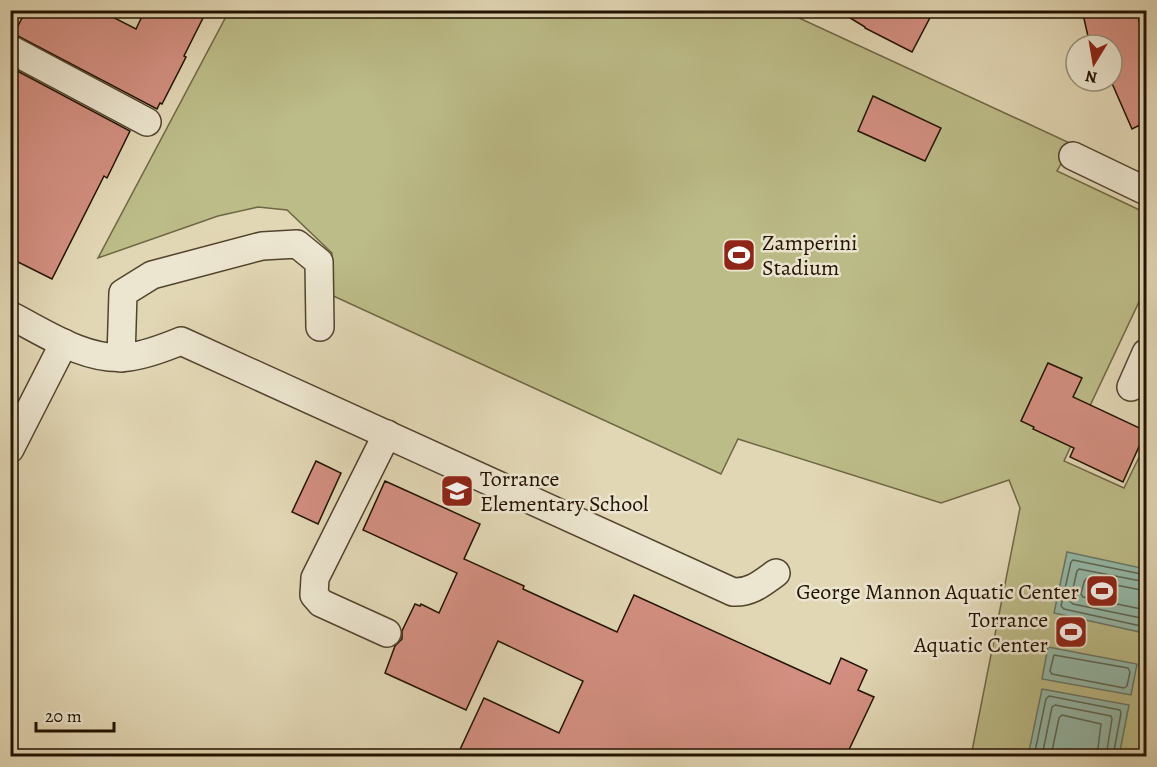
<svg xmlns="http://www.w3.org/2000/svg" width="1157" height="767" viewBox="0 0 1157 767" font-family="Alegreya,serif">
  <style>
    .green { fill: #bcbc88; stroke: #6f6744; stroke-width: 1.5 }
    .water { fill: #95baaa; stroke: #677766; stroke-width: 1.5 }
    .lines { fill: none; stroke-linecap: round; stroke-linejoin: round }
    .shore { stroke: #5c6655; stroke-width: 1.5 }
    .building { fill: #d38f81; stroke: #221200; stroke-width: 1.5 }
    .minor-casing { stroke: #52432d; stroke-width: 30 }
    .minor { stroke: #ece5cf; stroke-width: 27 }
    .labels { text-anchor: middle; stroke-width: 5; stroke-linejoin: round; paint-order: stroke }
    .poi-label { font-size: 22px; fill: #221200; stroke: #ece5cf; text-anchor: start }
  </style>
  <rect width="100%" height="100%" fill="#e2d7b5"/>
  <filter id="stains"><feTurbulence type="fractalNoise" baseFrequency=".00333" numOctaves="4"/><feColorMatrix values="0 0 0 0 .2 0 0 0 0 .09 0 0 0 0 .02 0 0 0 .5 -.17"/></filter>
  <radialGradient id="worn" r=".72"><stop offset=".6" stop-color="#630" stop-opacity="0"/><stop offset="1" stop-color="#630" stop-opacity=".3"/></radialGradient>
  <path class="green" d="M229 11H784L1072 144 1057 171 1146 213V287L1064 461 1124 488 1146 443V756H971L1020 508 1009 480 941 503 738 439 721 474 329 294 332 253 287 210 258 207 218 216 98 258Z"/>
  <g class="water">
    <path d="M1067 552 1146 569V619L1144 633 1054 613Z"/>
    <path d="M1048 647 1137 664 1131 695 1042 679Z"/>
    <path d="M1042 689 1129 705 1119 756H1028Z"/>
  </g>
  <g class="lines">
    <g class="shore">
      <path d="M1146 575 1073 560 1071 562 1061 606 1064 609 1141 626H1146"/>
      <path d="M1146 582 1079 569 1077 571 1070 601 1073 604 1141 618H1146"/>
      <path d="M1146 591 1086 579 1084 582 1081 594 1083 597 1141 609H1146"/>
      <path d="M1054 655 1128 668 1130 672 1127 686 1124 688 1052 674 1050 671Z"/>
      <path d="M1034 756 1046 699 1049 696 1120 710 1121 713 1113 756"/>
      <path d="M1042 756 1052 707 1055 705 1111 716 1112 719 1106 756"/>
      <path d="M1051 756 1059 718 1062 715 1101 724 1097 756"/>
    </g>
  </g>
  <g class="building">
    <path d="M26 10H99L136 29 145 10H207L184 56 186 57 162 104 160 103 157 109 14 34Z"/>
    <path d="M837 10H934L912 52 865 28V27Z"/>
    <path d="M1082 10H1137L1139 21 1146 20V122L1132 129 1111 81H1112V45H1090Z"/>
    <path d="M10 67 130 131 107 178 104 176 52 279 10 258Z"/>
    <path d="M873 96 941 128 925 161 858 131Z"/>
    <path d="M1048 363 1082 378 1073 397 1146 431 1123 482 1070 457 1074 448 1033 429 1034 427 1021 421Z"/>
    <path d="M316 461 341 473 318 524 292 512Z"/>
    <path d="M385 481 480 524 464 559 524 586 523 589 617 632 634 595 830 684 841 658 867 670 858 690 874 697 846 756H457L484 698 559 733 583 681 498 641 466 710 385 673 395 646 402 639V631L415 604 420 606 421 604 439 613 457 573 363 530Z"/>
  </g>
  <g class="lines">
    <defs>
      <g id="minor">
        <path d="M10 49 147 122"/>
        <path d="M1073 156 1146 191"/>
        <path d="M10 315C45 333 87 362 128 357 146 355 164 348 181 341L733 592C751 593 762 583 776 573"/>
        <path d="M121 358 123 293 152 275 262 246 297 244 319 262 320 327"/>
        <path d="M1131 387 1146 353"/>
        <path d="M387 434 315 578 314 595 321 603 387 633"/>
        <path d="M10 449 64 343"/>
      </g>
    </defs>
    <use href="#minor" class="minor-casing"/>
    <use href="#minor" class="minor"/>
  </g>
  <defs>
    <symbol id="stadium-square" viewBox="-11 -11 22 22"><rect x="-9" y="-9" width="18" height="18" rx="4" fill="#8f2418" stroke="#ece5cf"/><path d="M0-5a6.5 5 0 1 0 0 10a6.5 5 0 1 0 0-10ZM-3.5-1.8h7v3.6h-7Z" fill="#fff"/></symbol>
    <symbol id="school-square" viewBox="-11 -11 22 22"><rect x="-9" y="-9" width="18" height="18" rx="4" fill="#8f2418" stroke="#ece5cf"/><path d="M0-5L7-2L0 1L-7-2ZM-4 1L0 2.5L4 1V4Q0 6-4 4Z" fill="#fff"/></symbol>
  </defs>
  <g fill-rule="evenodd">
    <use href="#stadium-square" x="720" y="236" width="38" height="38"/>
    <use href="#school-square" x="438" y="472" width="38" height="38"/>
    <use href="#stadium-square" x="1083" y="572" width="38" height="38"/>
    <use href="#stadium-square" x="1052" y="613" width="38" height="38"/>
  </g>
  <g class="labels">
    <g class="poi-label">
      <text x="762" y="250">Zamperini<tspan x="762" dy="25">Stadium</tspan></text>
      <text x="480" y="486">Torrance<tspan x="480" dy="25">Elementary School</tspan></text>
      <text x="1079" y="599" text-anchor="end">George Mannon Aquatic Center</text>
      <text x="1048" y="627" text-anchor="end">Torrance<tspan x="1048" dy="25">Aquatic Center</tspan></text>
    </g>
  </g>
  <rect width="1157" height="767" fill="none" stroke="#e2d7b5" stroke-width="36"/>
  <rect x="12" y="12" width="1133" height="743" fill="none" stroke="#221200" stroke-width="3"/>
  <rect x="18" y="18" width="1121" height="731" fill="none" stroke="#221200" stroke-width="1.5"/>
  <g transform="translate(1094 63) rotate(191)"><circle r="28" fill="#ece5cf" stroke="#9b917c" stroke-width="1.5"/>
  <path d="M0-4.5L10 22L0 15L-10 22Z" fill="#8f2418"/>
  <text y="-9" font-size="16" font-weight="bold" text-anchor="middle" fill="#221200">N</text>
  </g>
  <path d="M36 722v9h78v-9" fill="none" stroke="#221200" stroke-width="3"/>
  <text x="45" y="722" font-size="18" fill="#221200" stroke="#ece5cf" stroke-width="4.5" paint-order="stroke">20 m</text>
  <rect width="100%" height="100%" filter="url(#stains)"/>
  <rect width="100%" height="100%" fill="url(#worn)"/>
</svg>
